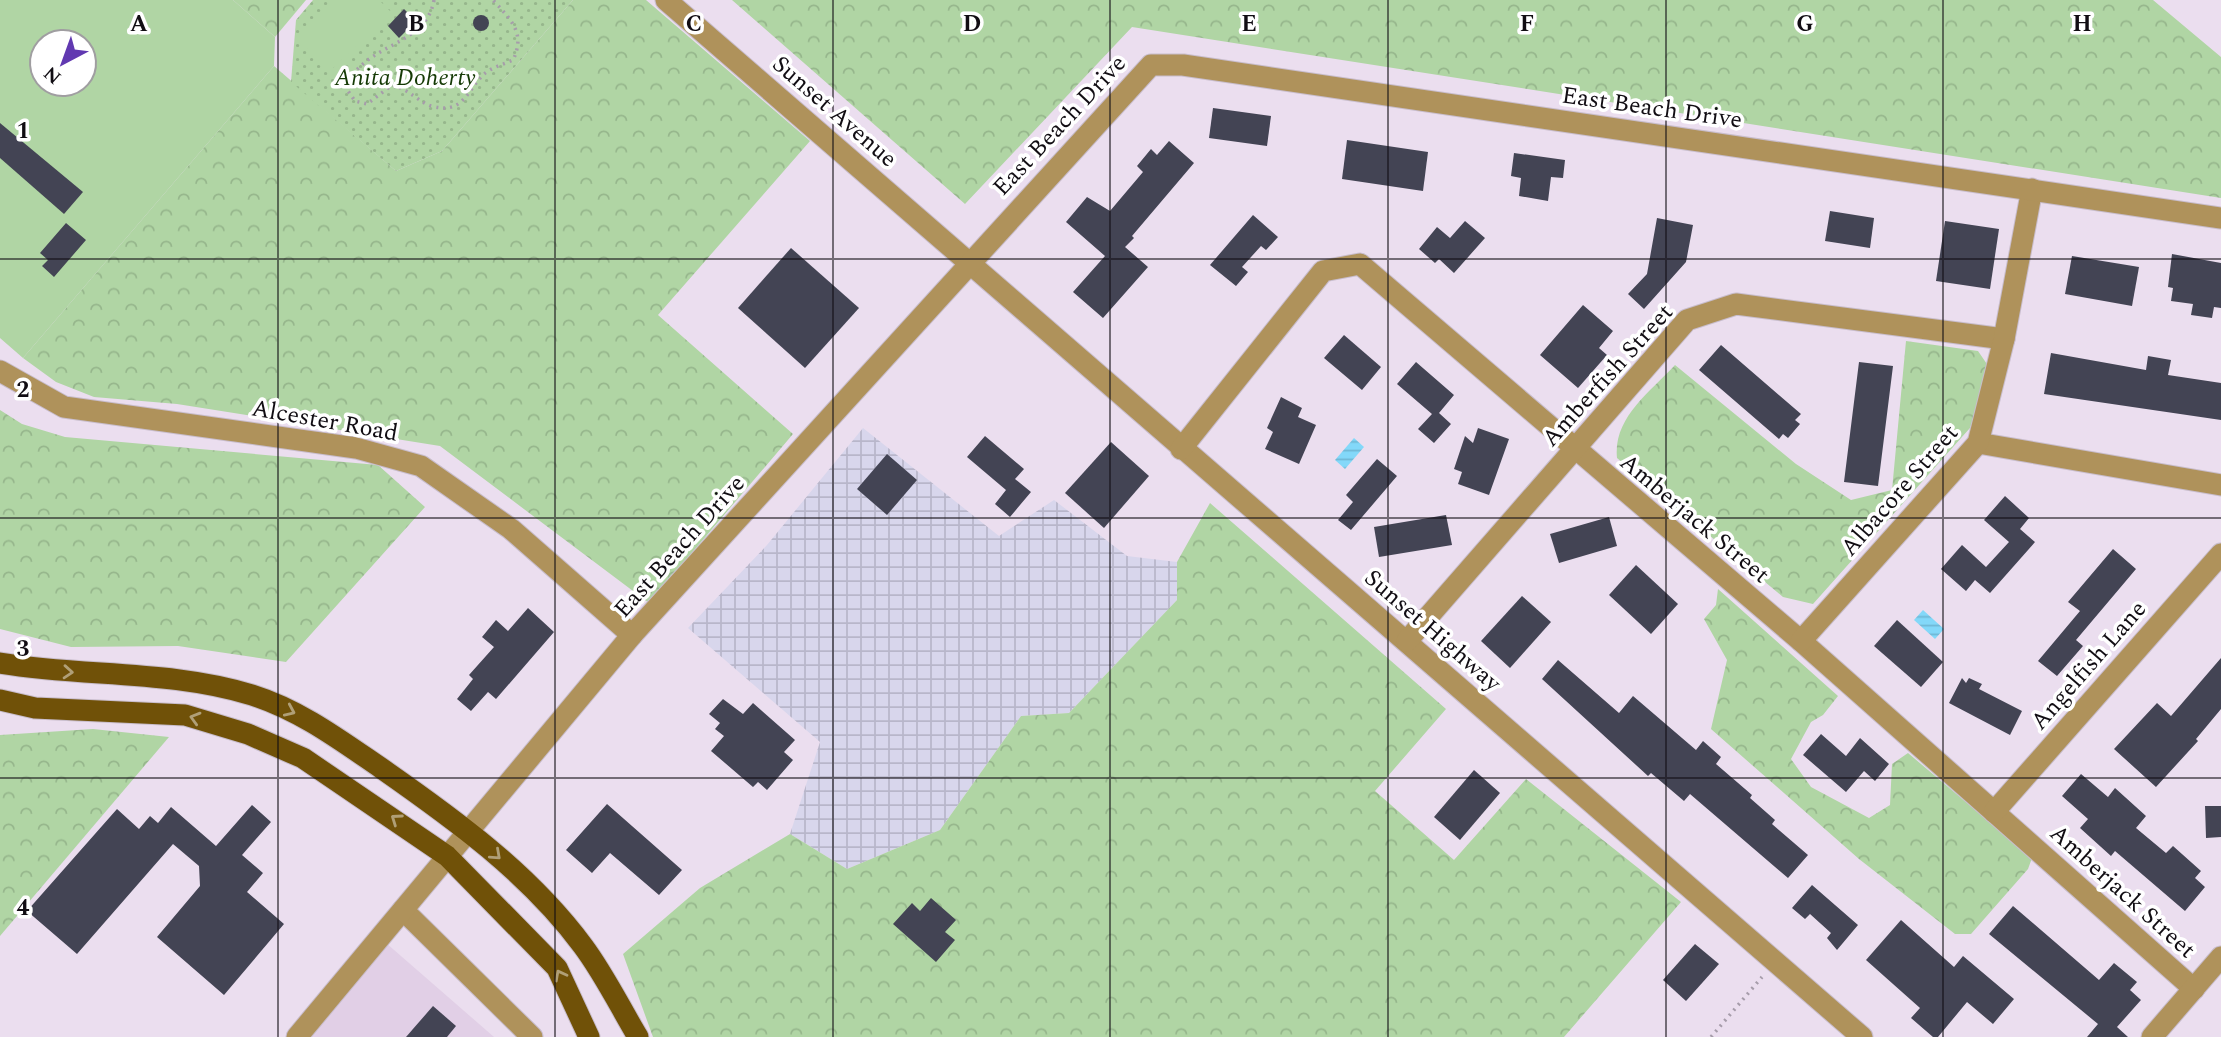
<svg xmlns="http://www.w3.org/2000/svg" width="2221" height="1037" viewBox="0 0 2221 1037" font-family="Spectral,serif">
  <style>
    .built { fill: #e1cfe6 }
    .industrial { fill: url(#industrial-grid) }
    .forest { fill: url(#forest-crowns) }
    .park { fill: url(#park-dots) }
    .garden { fill: #b0d5a4; fill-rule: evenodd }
    .water { fill: url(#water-rules) }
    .building { fill: #434454 }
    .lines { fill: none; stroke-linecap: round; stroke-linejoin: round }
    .minor-casing { stroke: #c8bdcc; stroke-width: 23 }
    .major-casing { stroke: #c8bdcc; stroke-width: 23 }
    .path { stroke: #a69caa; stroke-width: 3.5; stroke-dasharray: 2 5; stroke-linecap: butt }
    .minor { stroke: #af925b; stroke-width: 21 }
    .major { stroke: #705108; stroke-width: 21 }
    .oneway { stroke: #b09f77 }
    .grid { fill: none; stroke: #110d13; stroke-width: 2; stroke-opacity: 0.55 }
    .labels { text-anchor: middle; stroke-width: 7; stroke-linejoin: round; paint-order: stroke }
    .park-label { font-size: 24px; font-style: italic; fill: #153a05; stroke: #fff }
    .street-label { font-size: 24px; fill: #110d13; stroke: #fff }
    .grid-label { font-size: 23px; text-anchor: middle; font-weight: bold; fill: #110d13; stroke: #fff; stroke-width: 7; stroke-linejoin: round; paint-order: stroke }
  </style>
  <defs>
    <pattern id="industrial-grid" width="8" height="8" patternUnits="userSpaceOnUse" patternTransform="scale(1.75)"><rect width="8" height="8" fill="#d8d6ec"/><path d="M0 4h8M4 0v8" fill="none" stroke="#b8b6ca"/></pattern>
    <pattern id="forest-crowns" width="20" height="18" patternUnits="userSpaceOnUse" patternTransform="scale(1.75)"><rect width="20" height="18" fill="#b0d5a4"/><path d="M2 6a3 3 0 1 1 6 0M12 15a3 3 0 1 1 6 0" fill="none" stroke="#96b68c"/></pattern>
    <pattern id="park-dots" width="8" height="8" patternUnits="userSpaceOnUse" patternTransform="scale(1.75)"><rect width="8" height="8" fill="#b0d5a4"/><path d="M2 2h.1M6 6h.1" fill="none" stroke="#96b68c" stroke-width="1.8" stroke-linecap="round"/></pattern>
    <pattern id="water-rules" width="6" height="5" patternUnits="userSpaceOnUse" patternTransform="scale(1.75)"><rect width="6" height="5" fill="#83d8f9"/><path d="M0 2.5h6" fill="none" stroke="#70b8d5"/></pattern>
  </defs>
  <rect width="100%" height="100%" fill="#ebdeef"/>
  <path class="built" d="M386 943 494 1037H305Z"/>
  <path class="industrial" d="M863 428 999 536 1054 500 1127 556 1177 562V600L1069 713 1021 716 940 830 847 869 790 834 820 742 688 628 767 545Z"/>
  <g class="forest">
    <path d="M233 0H306L275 37Z"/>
    <path d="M573 0H646L810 141 658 315 793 434 649 603 440 446 177 404 94 397 56 382 23 358 274 66 396 171 442 151Z"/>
    <path d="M732 0H2153L2221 57V198L1132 27 965 204Z"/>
    <path d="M1906 341 1978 351 1991 370 1970 428 1813 604 1783 597 1617 458C1613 418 1649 393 1675 365L1796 464 1851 500 1892 490Z"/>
    <path d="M0 410 22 424 65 437 378 465 425 507 286 662 178 646 71 647 0 629Z"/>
    <path d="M1210 503 1446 709 1375 791 1454 860 1526 779 1681 902 1564 1037H653L623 954 700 888 790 834 847 869 940 830 1021 716 1069 713 1177 600V562Z"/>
    <path d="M1718 589 1838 696 1823 715 1811 722 1791 759 1811 787 1869 818 1890 805 1892 764 1908 753 2032 858 2028 869 1971 934H1955L1859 859 1711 729 1727 660 1704 619 1716 605Z"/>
    <path d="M93 729 169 737 0 936V735Z"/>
  </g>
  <path class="park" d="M313 0H573L442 151 396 171 291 82 296 20Z"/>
  <g class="garden">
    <path d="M0 0H233L275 37 274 66 23 358 0 338ZM42 42H84V84H42Z"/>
    <path d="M335 0H379L392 13 329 72 296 36Z"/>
  </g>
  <g class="water">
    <path d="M1354 438 1364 447 1345 469 1335 460Z"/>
    <path d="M1923 610 1944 629 1935 639 1914 620Z"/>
  </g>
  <g class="building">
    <path d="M404 9 416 21 399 38 388 26Z"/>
    <circle cx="481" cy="23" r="8"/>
    <path d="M1213 108 1271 116 1267 146 1209 138Z"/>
    <path d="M0 123 83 192 64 214 0 158Z"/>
    <path d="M1347 140 1428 152 1423 191 1342 179Z"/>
    <path d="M1169 141 1194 163 1132 236 1134 238 1125 247 1148 267 1103 318 1073 292 1105 256 1066 222 1087 197 1110 211 1143 172 1137 166 1151 149 1157 155Z"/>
    <path d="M1514 153 1565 160 1563 178 1551 177 1548 201 1519 196 1521 178 1511 176Z"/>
    <path d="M1830 211 1874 218 1870 248 1825 241Z"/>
    <path d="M1253 215 1278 237 1266 250 1261 246 1242 267 1248 272 1236 286 1210 265Z"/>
    <path d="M1657 218 1693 225 1686 262 1644 309 1628 294 1647 274Z"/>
    <path d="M1465 221 1485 238 1454 273 1439 259 1435 263 1419 249 1437 227 1450 238Z"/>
    <path d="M1945 221 1999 229 1990 289 1936 281Z"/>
    <path d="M66 223 86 240 54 277 42 266 48 260 40 253Z"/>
    <path d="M791 248 859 308 805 368 738 308Z"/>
    <path d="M2172 254 2221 263V308L2214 307 2212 318 2191 315 2193 304 2171 301 2173 288 2168 287Z"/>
    <path d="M2072 256 2139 267 2132 306 2065 294Z"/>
    <path d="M1583 305 1613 331 1599 348 1607 355 1578 388 1540 355Z"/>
    <path d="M1344 335 1381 367 1362 390 1324 358Z"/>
    <path d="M1721 345 1801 414 1795 420 1800 424 1788 438 1783 434 1779 439 1699 370Z"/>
    <path d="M2051 353 2146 370 2148 356 2171 360 2168 375 2221 383V420L2044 394Z"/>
    <path d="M1416 362 1454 395 1439 413 1451 424 1434 443 1418 429 1432 414 1397 384Z"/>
    <path d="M1859 362 1893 366 1878 486 1844 482Z"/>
    <path d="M1281 397 1302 408 1298 417 1316 425 1299 464 1265 449 1273 432 1267 428Z"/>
    <path d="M1478 428 1509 439 1489 495 1458 484 1462 472 1454 469 1465 436 1473 443Z"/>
    <path d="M985 436 1024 469 1015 479 1031 492 1010 517 995 504 1006 490 967 457Z"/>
    <path d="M1111 442 1149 476 1104 528 1065 493Z"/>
    <path d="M887 454 917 480 887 515 857 489Z"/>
    <path d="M1377 459 1397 476 1351 530 1338 520 1353 502 1346 495Z"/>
    <path d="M2005 496 2029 518 2020 529 2035 542 1990 593 1975 580 1966 591 1941 569 1962 545 1986 567 2009 542 1984 520Z"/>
    <path d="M1446 515 1452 545 1379 557 1374 527Z"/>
    <path d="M1609 517 1617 546 1559 563 1550 534Z"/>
    <path d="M2113 549 2136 569 2076 640 2083 646 2057 676 2038 661 2080 611 2068 602Z"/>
    <path d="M1636 565 1678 604 1651 634 1609 595Z"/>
    <path d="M1522 596 1551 622 1510 668 1481 641Z"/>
    <path d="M528 608 554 632 496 699 488 692 471 711 457 699 473 679 469 675 494 647 482 637 496 620 508 631Z"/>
    <path d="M1897 620 1943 662 1921 687 1874 646Z"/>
    <path d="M2221 658V709L2196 739 2198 741 2156 787 2114 749 2157 703 2171 716Z"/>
    <path d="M1558 660 1619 713 1633 696 1696 750 1703 741 1721 757 1716 764 1752 795 1750 798 1775 820 1772 824 1808 855 1788 878 1690 794 1684 801 1651 773 1648 776 1542 679Z"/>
    <path d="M1962 678 1966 683 1969 678 1982 684 1979 689 2022 711 2010 735 1949 703Z"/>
    <path d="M723 699 743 714 753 703 795 740 784 752 793 760 767 790 758 782 753 787 711 751 724 736 715 729 720 723 709 714Z"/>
    <path d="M1821 734 1846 756 1860 738 1889 764 1875 781 1864 771 1846 792 1803 755Z"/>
    <path d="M1474 770 1500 793 1460 840 1434 817Z"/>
    <path d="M2081 774 2108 797 2115 788 2146 816 2136 828 2166 853 2173 846 2201 871 2195 878 2205 887 2185 911 2115 851 2111 856 2080 828 2088 819 2062 796Z"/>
    <path d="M607 804 682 870 659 895 610 853 592 873 566 850Z"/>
    <path d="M252 805 271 822 242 855 263 873 247 892 284 924 224 995 157 937 200 886 199 866 173 844 77 954 27 911 117 809 139 829 150 816 158 823 171 807 216 846Z"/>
    <path d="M2205 806H2221V837L2206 838Z"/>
    <path d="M1812 885 1858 925 1837 950 1827 938 1831 933 1810 914 1805 919 1792 908Z"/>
    <path d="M931 898 956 920 945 932 955 940 936 962 893 924 912 903 920 911Z"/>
    <path d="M2013 906 2099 980 2114 963 2137 982 2130 990 2141 1000 2117 1027 2128 1037H2087L2098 1024 1989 934Z"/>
    <path d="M1901 920 1954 967 1963 956 2014 999 1993 1024 1967 1002 1938 1037H1933L1911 1018 1920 1008 1866 960Z"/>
    <path d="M1695 944 1719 964 1686 1001 1663 980Z"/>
    <path d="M433 1006 456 1026 447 1037H406Z"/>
  </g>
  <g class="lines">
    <defs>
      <g id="minor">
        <path d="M666 0 1862 1037"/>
        <path d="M0 371 64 407 356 448 421 466 511 529 632 635"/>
        <path d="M1978 443 2221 485"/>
        <path d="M1181 449 1323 271 1360 264 1801 641 2194 989"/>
        <path d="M1407 641 1687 320 1736 304 2004 339"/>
        <path d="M1801 641 1978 443 2004 339 2032 189"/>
        <path d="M1994 812 2221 554"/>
        <path d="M403 910 532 1037"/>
        <path d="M297 1037 632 635 1151 65H1183L2221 218"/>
        <path d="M2152 1037 2221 957"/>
      </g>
      <g id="major">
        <path d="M0 663C84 677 171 670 252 695 300 710 340 740 381 768 454 819 529 873 583 946 604 974 620 1007 638 1037"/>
        <path d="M0 700 35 708 185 715 248 734 303 758 447 856 557 968 589 1037"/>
      </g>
    </defs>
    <use href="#minor" class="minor-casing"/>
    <use href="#major" class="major-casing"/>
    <g class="path">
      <path d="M434 0C426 48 363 42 346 88L355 101 367 104 392 85C409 89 420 103 431 106 463 115 466 92 483 75 490 68 504 64 513 60 526 33 511 20 493 0"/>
      <path d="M1711 1037 1762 977"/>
    </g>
    <use href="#minor" class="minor"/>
    <use href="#major" class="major"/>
  </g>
  <defs><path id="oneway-chevron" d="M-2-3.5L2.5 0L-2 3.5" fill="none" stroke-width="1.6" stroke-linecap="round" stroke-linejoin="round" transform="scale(1.75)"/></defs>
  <g class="oneway">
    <use href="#oneway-chevron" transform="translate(68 672) rotate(4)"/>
    <use href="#oneway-chevron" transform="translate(290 711) rotate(24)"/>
    <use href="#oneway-chevron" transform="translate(195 718) rotate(-164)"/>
    <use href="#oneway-chevron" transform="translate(396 819) rotate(-145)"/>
    <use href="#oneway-chevron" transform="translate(496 855) rotate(42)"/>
    <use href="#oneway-chevron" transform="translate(560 975) rotate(-118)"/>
  </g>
  <path class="grid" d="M278 0V1037M555 0V1037M833 0V1037M1110 0V1037M1388 0V1037M1666 0V1037M1943 0V1037M0 259H2221M0 518H2221M0 778H2221"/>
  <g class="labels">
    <g class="park-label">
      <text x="405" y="85">Anita Doherty</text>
    </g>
    <g class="street-label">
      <text transform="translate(1652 107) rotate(8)" y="8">East Beach Drive</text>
      <text transform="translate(835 111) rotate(41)" y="8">Sunset Avenue</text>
      <text transform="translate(1059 125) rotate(-47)" y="8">East Beach Drive</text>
      <text transform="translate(1607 375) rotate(-48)" y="8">Amberfish Street</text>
      <text transform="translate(325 420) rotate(10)" y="8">Alcester Road</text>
      <text transform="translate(1899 490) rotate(-49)" y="8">Albacore Street</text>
      <text transform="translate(1695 518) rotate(40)" y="8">Amberjack Street</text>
      <text transform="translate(679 546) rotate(-48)" y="8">East Beach Drive</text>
      <text transform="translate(1433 630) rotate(41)" y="8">Sunset Highway</text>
      <text transform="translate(2088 665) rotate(-49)" y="8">Angelfish Lane</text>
      <text transform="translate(2123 891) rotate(42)" y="8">Amberjack Street</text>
    </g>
  </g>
  <g class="grid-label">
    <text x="139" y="31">A</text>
    <text x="416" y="31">B</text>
    <text x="694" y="31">C</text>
    <text x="972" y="31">D</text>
    <text x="1249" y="31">E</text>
    <text x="1527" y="31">F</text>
    <text x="1805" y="31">G</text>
    <text x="2082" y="31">H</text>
    <text x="23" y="138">1</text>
    <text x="23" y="397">2</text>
    <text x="23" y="656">3</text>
    <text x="23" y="915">4</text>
  </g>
  <g transform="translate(63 63) rotate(221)"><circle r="33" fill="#ffffff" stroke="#a09ea1" stroke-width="2"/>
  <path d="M0-5L12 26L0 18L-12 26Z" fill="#6139b1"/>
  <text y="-10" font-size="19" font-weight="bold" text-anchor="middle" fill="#110d13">N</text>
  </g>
</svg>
